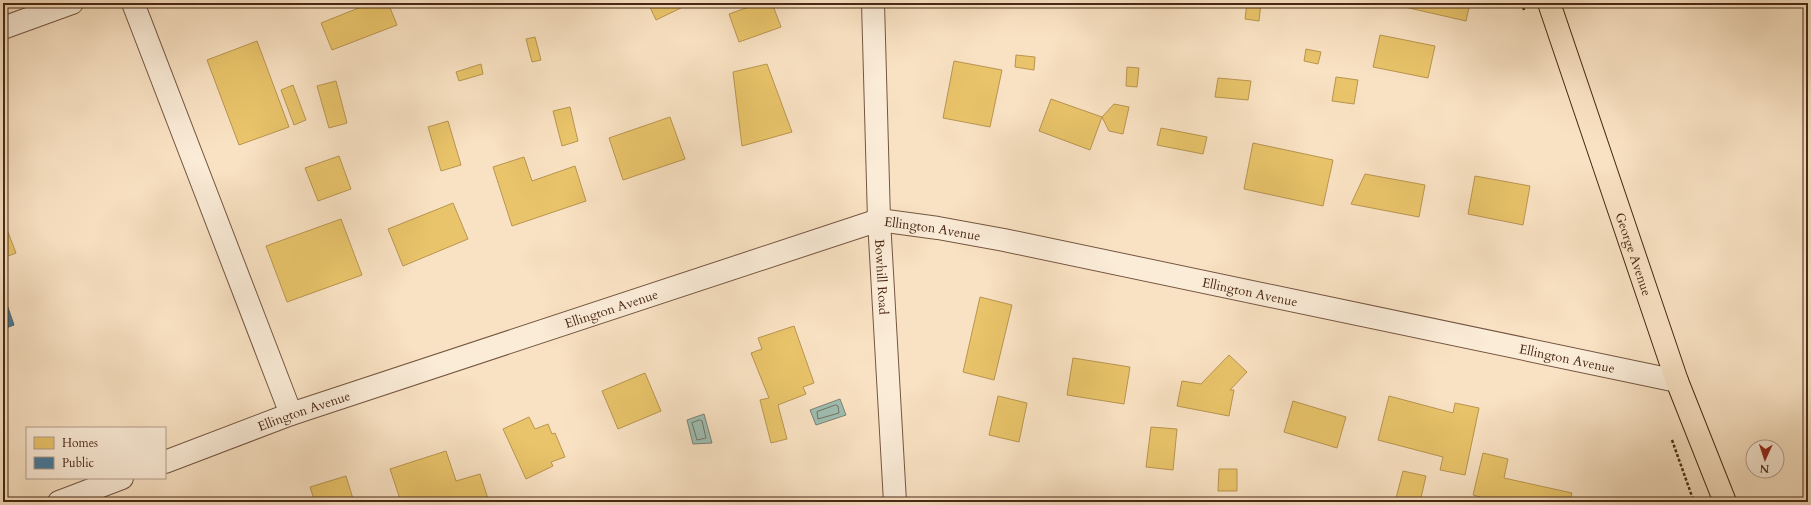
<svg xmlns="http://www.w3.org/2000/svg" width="1811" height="505" viewBox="0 0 1811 505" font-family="Cardo,serif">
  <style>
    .water { fill: #9ebeb2; stroke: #7c8273 }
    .homes { fill: #e9c46a; stroke: #b99550 }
    .public { fill: #457b9d; stroke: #466274 }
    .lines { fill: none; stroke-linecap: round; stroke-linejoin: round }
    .shore { stroke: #747363; stroke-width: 1 }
    .minor-casing { stroke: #755640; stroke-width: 24 }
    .major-casing { stroke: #492814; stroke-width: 24 }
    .path { stroke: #492814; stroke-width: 2.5; stroke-dasharray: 3 2; stroke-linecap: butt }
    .minor { stroke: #fbecd8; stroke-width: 22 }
    .major { stroke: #f9e2c3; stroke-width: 22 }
    .labels { text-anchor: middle; stroke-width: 4; stroke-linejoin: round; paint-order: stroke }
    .street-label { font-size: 13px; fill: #492814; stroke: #fbecd8 }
  </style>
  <rect width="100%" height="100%" fill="#f9e2c3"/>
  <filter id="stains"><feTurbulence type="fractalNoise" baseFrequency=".005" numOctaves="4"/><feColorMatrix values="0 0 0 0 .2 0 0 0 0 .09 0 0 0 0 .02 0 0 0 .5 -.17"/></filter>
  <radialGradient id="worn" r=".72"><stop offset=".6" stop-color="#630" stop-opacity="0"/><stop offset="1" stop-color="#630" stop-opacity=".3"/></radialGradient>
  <g class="water">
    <path d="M840 399 846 415 816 425 810 410Z"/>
    <path d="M704 414 712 443 693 444 687 420Z"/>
  </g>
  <g class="homes">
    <path d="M371 3H388L397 25 332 50 321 23Z"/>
    <path d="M436 3H453L438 8Z"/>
    <path d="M648 3H684L685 6 656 20Z"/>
    <path d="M760 3H772L781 27 739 42 729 14Z"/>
    <path d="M1247 3H1261L1259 21 1245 19Z"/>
    <path d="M1387 3H1470L1466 21Z"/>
    <path d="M1380 35 1435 46 1428 78 1373 67Z"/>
    <path d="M535 37 541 60 532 62 526 39Z"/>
    <path d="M257 41 289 127 239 145 207 60Z"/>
    <path d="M1306 49 1321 52 1318 64 1304 61Z"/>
    <path d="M1016 55 1035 57 1034 70 1015 67Z"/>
    <path d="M954 61 1002 70 990 127 943 118Z"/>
    <path d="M481 64 483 74 459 81 456 72Z"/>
    <path d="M767 64 792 132 742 146 733 72Z"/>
    <path d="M1127 67 1139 68 1137 87 1126 86Z"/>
    <path d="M1336 77 1358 80 1354 104 1332 101Z"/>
    <path d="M1218 78 1251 81 1248 100 1215 97Z"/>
    <path d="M336 81 347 123 329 128 317 86Z"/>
    <path d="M293 85 306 120 294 125 281 90Z"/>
    <path d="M1051 99 1102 117 1090 150 1039 131Z"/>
    <path d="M1114 104 1129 107 1123 134 1109 131 1102 117Z"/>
    <path d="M570 107 578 141 562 146 553 111Z"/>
    <path d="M670 117 685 159 623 180 609 138Z"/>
    <path d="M448 121 461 165 441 171 428 127Z"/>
    <path d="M1161 128 1207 137 1203 154 1157 145Z"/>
    <path d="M1253 143 1333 160 1323 206 1244 189Z"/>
    <path d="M339 156 351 189 318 201 305 168Z"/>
    <path d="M524 157 532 181 575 166 586 201 512 226 493 167Z"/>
    <path d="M1365 174 1425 185 1419 217 1351 204Z"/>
    <path d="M1475 176 1530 186 1523 225 1468 214Z"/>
    <path d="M453 203 468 239 403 266 388 229Z"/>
    <path d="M3 219 16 253 3 258Z"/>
    <path d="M341 219 362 275 287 302 266 246Z"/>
    <path d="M980 297 1012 305 994 380 963 372Z"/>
    <path d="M794 326 814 383 803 387 806 394 778 405 787 439 771 443 760 400 769 398 751 353 762 349 758 338Z"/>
    <path d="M1229 355 1247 372 1230 390H1234L1229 416 1177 406 1182 381 1201 384Z"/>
    <path d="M1073 358 1130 367 1124 404 1067 395Z"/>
    <path d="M645 373 661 411 618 429 602 391Z"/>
    <path d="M998 396 1027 403 1019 442 989 435Z"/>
    <path d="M1389 396 1453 413 1455 403 1479 408 1465 475 1440 470 1443 457 1378 440Z"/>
    <path d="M1293 401 1346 417 1337 448 1284 432Z"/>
    <path d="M529 417 535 429 548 424 552 434 555 433 565 457 551 462 553 466 526 479 503 429Z"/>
    <path d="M1151 427 1177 429 1173 470 1146 467Z"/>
    <path d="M446 451 456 481 480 474 489 502H401L390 469Z"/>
    <path d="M1483 453 1508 459 1504 478 1572 493 1570 502H1498L1473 495Z"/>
    <path d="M1219 469H1237V491H1218Z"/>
    <path d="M1403 471 1426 476 1420 502H1395Z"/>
    <path d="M346 476 354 502H315L310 487Z"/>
  </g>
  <path class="public" d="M4 296 14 325 3 329V297Z"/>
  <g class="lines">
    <g class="shore">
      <path d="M836 405 838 406 839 413 818 419 817 412Z"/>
      <path d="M700 420 702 421 706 438 697 440 692 423Z"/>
    </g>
    <defs>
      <g id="minor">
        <path d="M133 3 291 414"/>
        <path id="s1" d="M873 3 879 220 895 502"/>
        <path d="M3 28 72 3"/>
        <path id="s2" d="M165 462 291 414 879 220 938 228 1004 240 1677 381"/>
        <path d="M59 502 122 478"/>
      </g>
      <g id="major">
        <path id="s3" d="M1549 3 1677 381 1725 502"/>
      </g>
    </defs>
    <use href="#minor" class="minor-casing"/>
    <use href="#major" class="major-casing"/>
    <g class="path">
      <path d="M1522 3 1524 10"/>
      <path d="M1807 112 1808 111"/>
      <path d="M1672 440 1694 502"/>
    </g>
    <use href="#minor" class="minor"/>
    <use href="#major" class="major"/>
  </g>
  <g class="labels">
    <g class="street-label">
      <text dy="5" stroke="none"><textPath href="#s2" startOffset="808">Ellington Avenue</textPath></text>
      <text dy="5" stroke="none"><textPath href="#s3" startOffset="265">George Avenue</textPath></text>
      <text dy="5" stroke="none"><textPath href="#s1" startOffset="274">Bowhill Road</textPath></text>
      <text dy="5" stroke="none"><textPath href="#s2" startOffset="1132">Ellington Avenue</textPath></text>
      <text dy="5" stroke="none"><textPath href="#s2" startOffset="472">Ellington Avenue</textPath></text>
      <text dy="5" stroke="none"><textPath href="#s2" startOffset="1456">Ellington Avenue</textPath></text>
      <text dy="5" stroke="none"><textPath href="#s2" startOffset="148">Ellington Avenue</textPath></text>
    </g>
  </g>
  <rect width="1811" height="505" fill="none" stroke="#f9e2c3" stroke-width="16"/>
  <rect x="4" y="4" width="1803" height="497" fill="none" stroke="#492814" stroke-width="2"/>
  <rect x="8" y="8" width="1795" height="489" fill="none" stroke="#492814"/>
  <rect x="26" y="427" width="140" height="52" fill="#fbecd8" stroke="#b49e8a"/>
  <rect x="34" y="437" width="20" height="12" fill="#e9c46a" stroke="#b49e8a"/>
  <text x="62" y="447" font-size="12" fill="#492814">Homes</text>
  <rect x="34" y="457" width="20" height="12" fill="#457b9d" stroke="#b49e8a"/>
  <text x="62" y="467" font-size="12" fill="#492814">Public</text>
  <g transform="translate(1765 459) rotate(183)"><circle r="19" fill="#fbecd8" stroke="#b49e8a"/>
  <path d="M0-3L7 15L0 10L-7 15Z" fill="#8f2418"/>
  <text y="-6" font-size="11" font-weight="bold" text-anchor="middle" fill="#492814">N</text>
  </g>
  <rect width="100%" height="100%" filter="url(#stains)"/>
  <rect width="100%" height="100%" fill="url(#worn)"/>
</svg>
